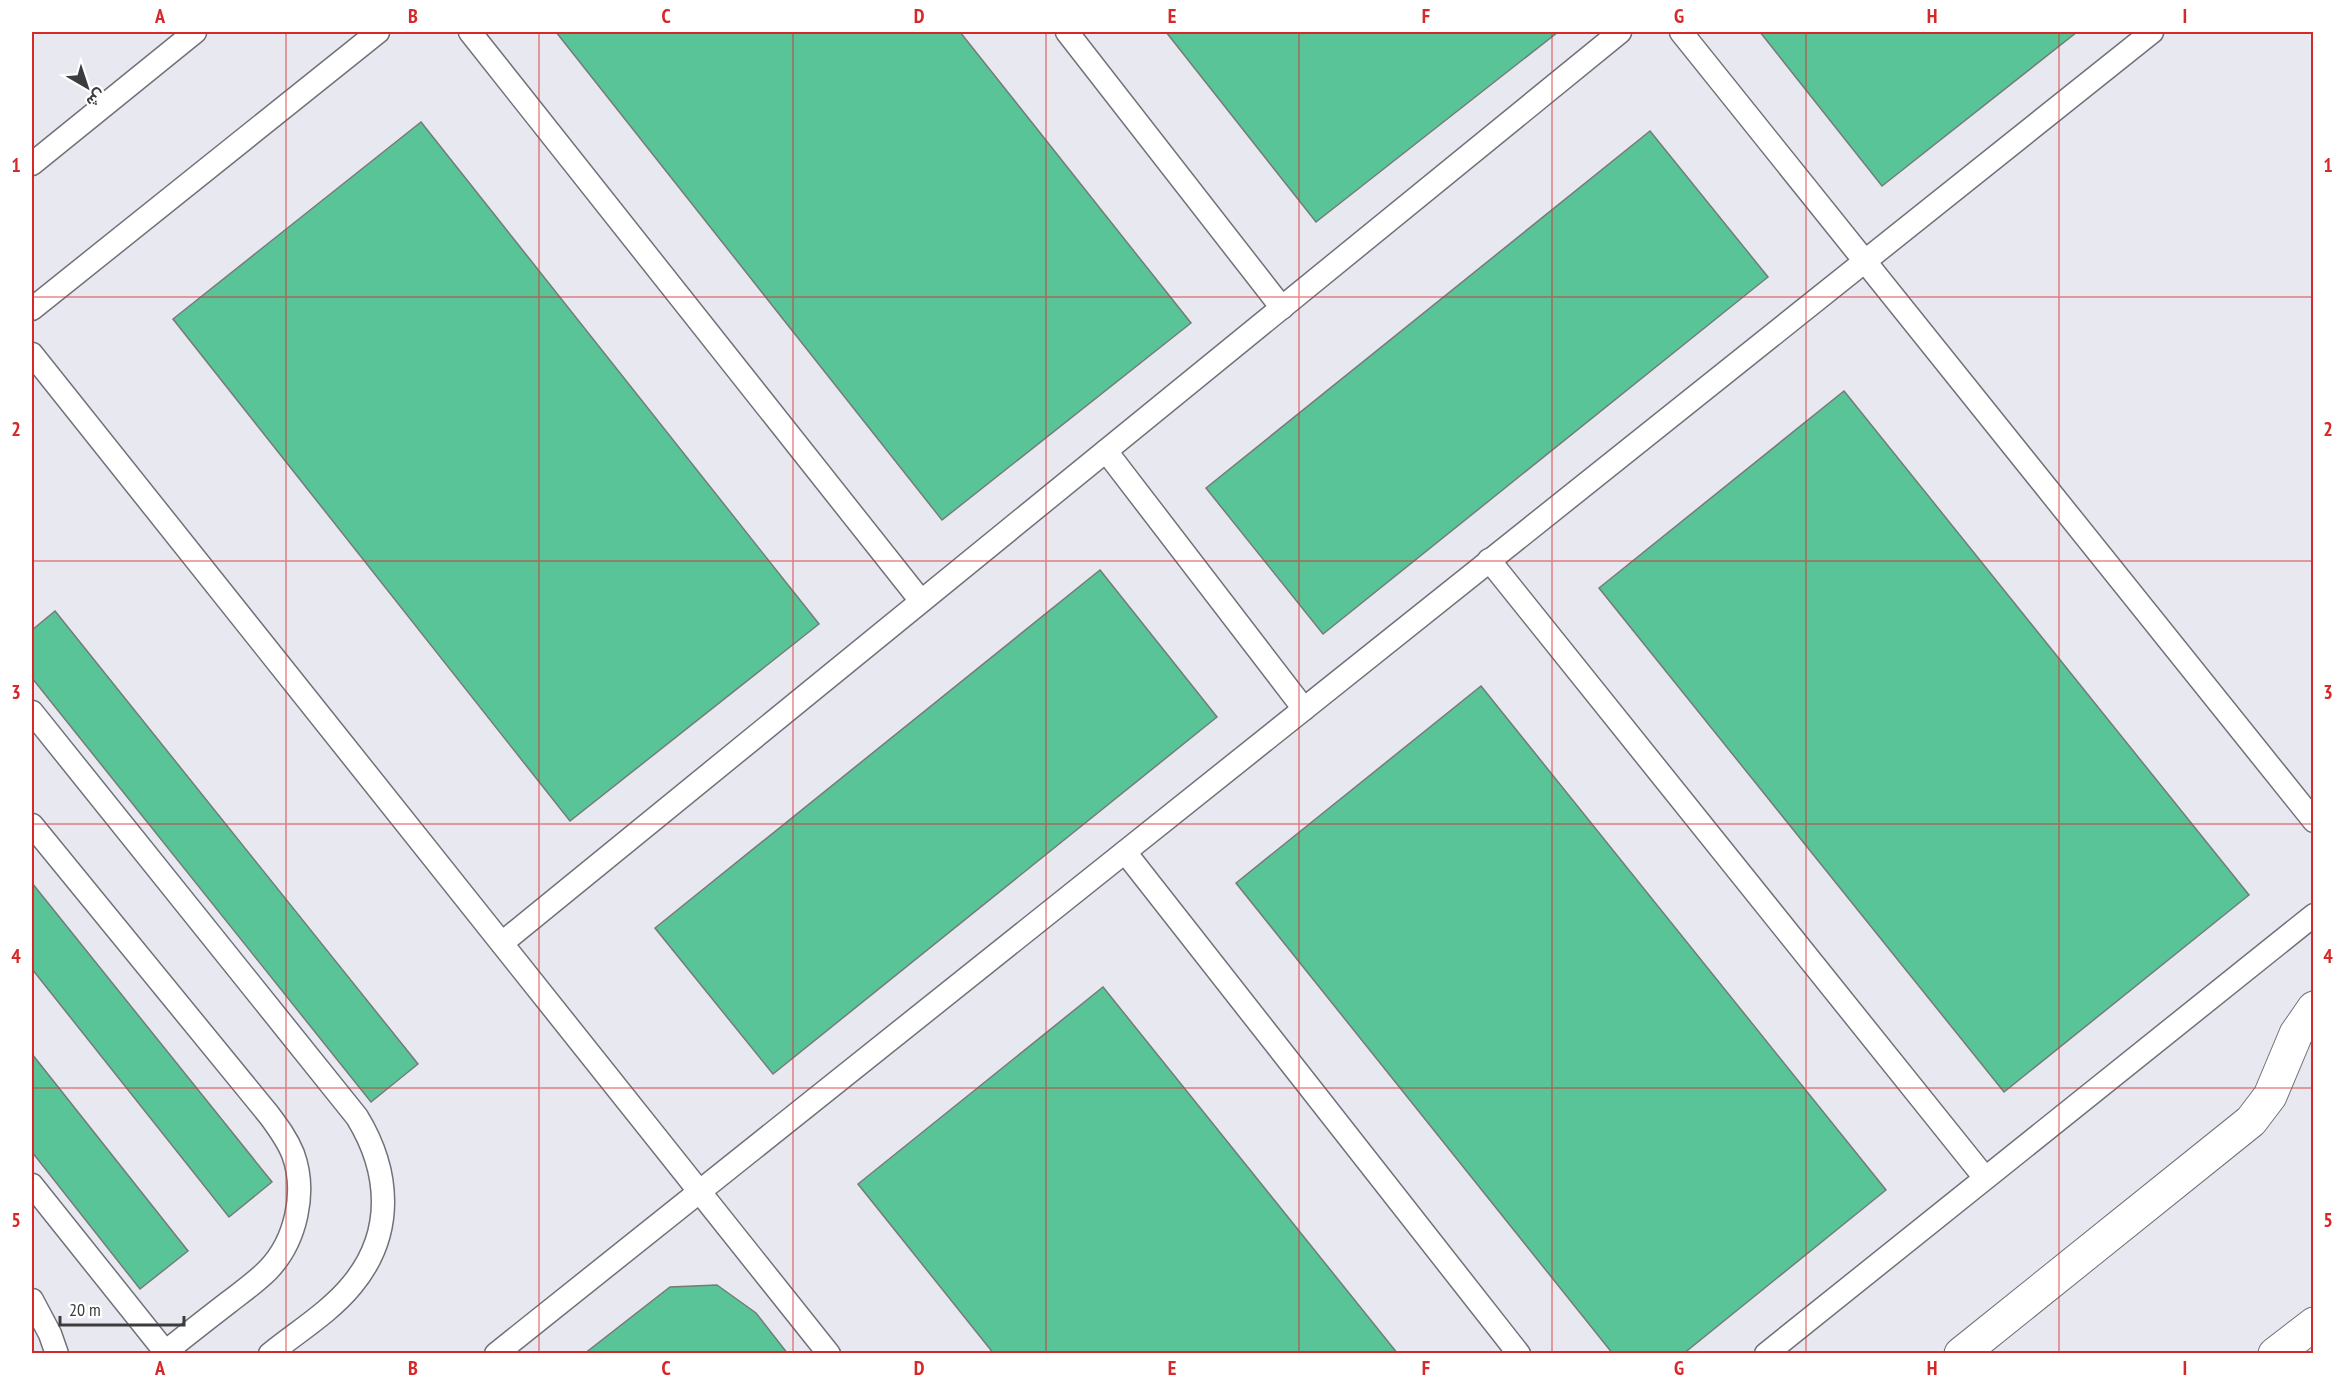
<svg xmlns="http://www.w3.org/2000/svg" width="2345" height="1385" viewBox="0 0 2345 1385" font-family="'PT Sans Narrow',Vazirmatn,sans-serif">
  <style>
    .building { fill: #59c497; stroke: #747c78; stroke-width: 1.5 }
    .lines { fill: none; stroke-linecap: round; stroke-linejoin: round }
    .service-casing { stroke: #717179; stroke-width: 25 }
    .minor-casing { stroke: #717179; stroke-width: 35 }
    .service { stroke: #fff; stroke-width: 22 }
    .minor { stroke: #fff; stroke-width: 33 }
    .grid { fill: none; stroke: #d62828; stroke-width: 1.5; stroke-opacity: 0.55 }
    .neatline { fill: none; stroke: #d62828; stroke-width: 2 }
    .grid-label { font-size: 20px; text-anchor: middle; font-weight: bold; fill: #d62828 }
  </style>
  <rect width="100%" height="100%" fill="#e8e8f1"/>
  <g class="building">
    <path d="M556 32H960L1191 323 942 520Z"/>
    <path d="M1166 32H1558L1316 222Z"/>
    <path d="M1760 32H2077L1882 186Z"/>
    <path d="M421 122 819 624 570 821 173 319Z"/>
    <path d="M1650 131 1768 277 1323 634 1206 488Z"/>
    <path d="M1844 391 2249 895 2004 1092 1599 588Z"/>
    <path d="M1100 570 1217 717 773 1074 655 928Z"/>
    <path d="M55 611 418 1064 371 1102 32 678V630Z"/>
    <path d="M1481 686 1886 1190 1683 1354H1613L1236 883Z"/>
    <path d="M32 883 272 1182 229 1217 32 969Z"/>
    <path d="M1103 987 1398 1354H994L858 1184Z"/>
    <path d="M32 1054 188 1251 140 1289 32 1152Z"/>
    <path d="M717 1285 756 1313 788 1354H584L670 1287Z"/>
  </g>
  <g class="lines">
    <defs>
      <g id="service">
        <path d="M470 32 921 601"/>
        <path d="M1067 32 1282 308"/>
        <path d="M1681 32 2314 821"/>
        <path d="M32 164 195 32"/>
        <path d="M32 309 378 32"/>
        <path d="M32 354 829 1354"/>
        <path d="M1106 451 1304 709"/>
        <path d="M1489 560 1985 1178"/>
        <path d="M32 712 357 1117C390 1171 395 1233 352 1285 330 1312 297 1332 270 1354"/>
        <path d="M32 825 269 1115C278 1127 287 1139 293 1154 307 1192 296 1241 268 1270 256 1282 242 1292 229 1302 207 1319 185 1336 163 1354"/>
        <path d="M1125 852 1519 1354"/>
        <path d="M502 943 1620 32"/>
        <path d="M32 1185 167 1354"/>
        <path d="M32 1300 50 1334 57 1354"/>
        <path d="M496 1354 2152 32"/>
        <path d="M1766 1354 2314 915"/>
      </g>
      <g id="minor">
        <path d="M1961 1354 2251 1121 2270 1096 2296 1034 2314 1008"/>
        <path d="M2275 1354 2314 1324"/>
      </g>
    </defs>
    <use href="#service" class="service-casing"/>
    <use href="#minor" class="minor-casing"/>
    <use href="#service" class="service"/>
    <use href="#minor" class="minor"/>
  </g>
  <path class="grid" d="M286 32V1354M539 32V1354M793 32V1354M1046 32V1354M1299 32V1354M1552 32V1354M1806 32V1354M2059 32V1354M32 297H2314M32 561H2314M32 824H2314M32 1088H2314"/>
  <rect width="2345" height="1385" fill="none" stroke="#ffffff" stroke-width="66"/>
  <g transform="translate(87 87) rotate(141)" stroke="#ffffff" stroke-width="4.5" paint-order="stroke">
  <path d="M0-4.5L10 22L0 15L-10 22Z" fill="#3c3c3f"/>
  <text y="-9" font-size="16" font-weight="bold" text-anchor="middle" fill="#3c3c3f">ش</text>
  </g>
  <path d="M60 1316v9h124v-9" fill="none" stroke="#3c3c3f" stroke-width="3"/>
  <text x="69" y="1316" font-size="18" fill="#3c3c3f" stroke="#ffffff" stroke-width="4.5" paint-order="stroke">20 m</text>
  <rect x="33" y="33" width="2279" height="1319" class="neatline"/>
  <g class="grid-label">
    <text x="160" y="23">A</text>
    <text x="413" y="23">B</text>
    <text x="666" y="23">C</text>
    <text x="919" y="23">D</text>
    <text x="1172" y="23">E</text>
    <text x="1426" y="23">F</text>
    <text x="1679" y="23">G</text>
    <text x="1932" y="23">H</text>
    <text x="2185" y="23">I</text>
    <text x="16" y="172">1</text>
    <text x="2328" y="172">1</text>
    <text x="16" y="436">2</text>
    <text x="2328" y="436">2</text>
    <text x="16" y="699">3</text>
    <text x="2328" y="699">3</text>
    <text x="16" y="963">4</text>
    <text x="2328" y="963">4</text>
    <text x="16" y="1227">5</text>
    <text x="2328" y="1227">5</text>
    <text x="160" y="1375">A</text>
    <text x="413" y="1375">B</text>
    <text x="666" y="1375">C</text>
    <text x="919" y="1375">D</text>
    <text x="1172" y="1375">E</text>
    <text x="1426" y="1375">F</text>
    <text x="1679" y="1375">G</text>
    <text x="1932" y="1375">H</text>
    <text x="2185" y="1375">I</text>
  </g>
</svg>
